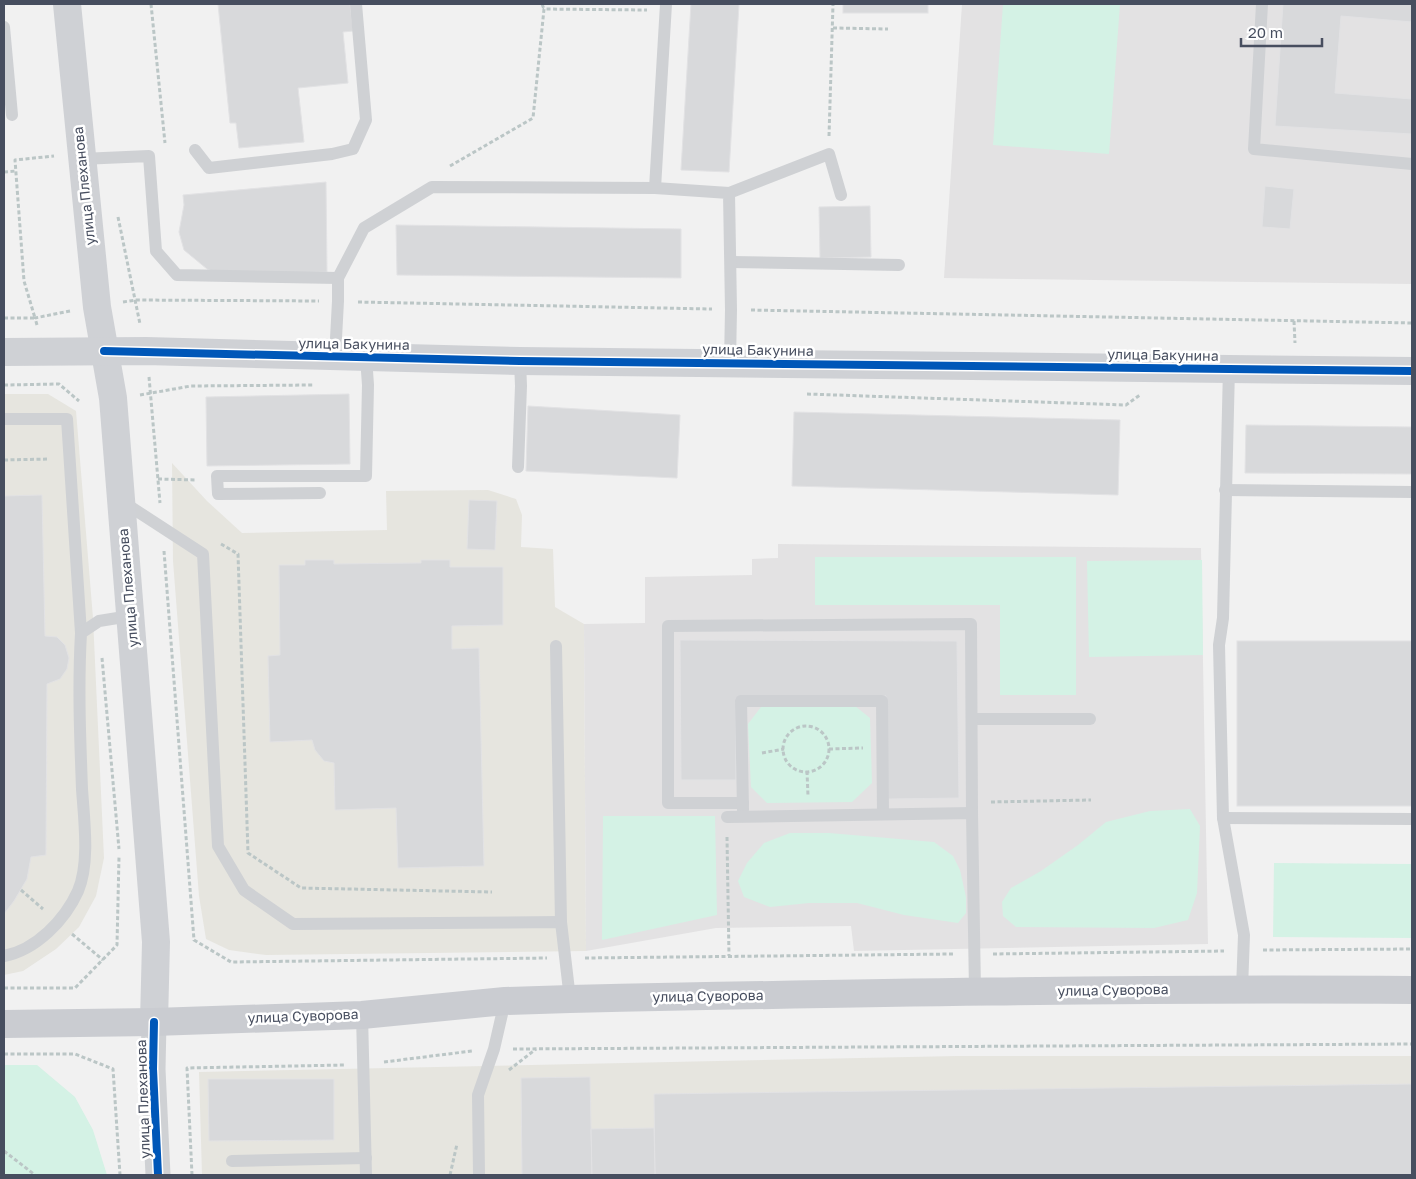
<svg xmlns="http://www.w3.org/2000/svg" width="1416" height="1179" viewBox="0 0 1416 1179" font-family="'Golos Text',sans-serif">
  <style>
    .commercial { fill: #e6e5df }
    .education { fill: #e3e2e3 }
    .green { fill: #d4f2e5 }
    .building { fill: #d8d9db; stroke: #e2e2e4 }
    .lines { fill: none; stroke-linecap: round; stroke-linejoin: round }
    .path { stroke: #bbc6c6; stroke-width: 3; stroke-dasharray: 4 2.5; stroke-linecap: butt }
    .lane { stroke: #cfd1d4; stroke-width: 12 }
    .street { stroke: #cfd1d4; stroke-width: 25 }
    .secondary { stroke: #cfd1d5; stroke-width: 28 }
    .primary { stroke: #caccd1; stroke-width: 28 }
    .cycleway-casing { stroke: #fff; stroke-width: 11 }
    .cycleway { stroke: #0057b8; stroke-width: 8 }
    .labels { text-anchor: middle; stroke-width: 5; stroke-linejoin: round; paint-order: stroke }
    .street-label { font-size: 14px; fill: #474e5f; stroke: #fff }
  </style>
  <rect width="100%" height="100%" fill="#f1f1f1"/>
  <g class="commercial">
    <path d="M4 394H48L76 411 93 618 104 858 96 896 79 927 56 949 23 971 4 975Z"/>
    <path d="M172 463 207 501 242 533 387 530 386 491 488 490 516 499 522 515 521 547 553 549 555 607 584 624 586 951 266 955 229 950 206 939 199 896 173 561Z"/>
    <path d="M957 1056H1412V1175H202L199 1072Z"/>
  </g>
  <g class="education">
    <path d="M962 4H1412V284L944 278Z"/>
    <path d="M778 544 1201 548 1208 944 854 951 851 926 716 928 586 951 584 624 645 623V577L752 575V559L778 558Z"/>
  </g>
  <g class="green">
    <path d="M1003 4H1120L1109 154 993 145Z"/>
    <path d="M815 557H1076V695H1000V605H815Z"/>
    <path d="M1202 560 1203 655 1089 657 1087 561Z"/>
    <path d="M855 706 870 718 872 783 852 802 767 803 751 787 748 724 761 707Z"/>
    <path d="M1190 809 1200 826 1197 893 1188 920 1154 928 1016 927 1003 916 1002 902 1011 888 1041 871 1078 845 1106 822 1150 811Z"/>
    <path d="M603 816H715L717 915 602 940Z"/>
    <path d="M790 833H829L934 842 953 856 960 870 966 897V913L958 923 904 915 857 903H809L770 907 744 897 738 881 747 863 764 843Z"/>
    <path d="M1274 863 1412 864V938L1273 937Z"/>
    <path d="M4 1065H37L75 1097 93 1130 107 1175H4Z"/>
  </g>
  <g class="building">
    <path d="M218 4H350L353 31 343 32 348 83 298 88 304 142 239 148 236 123H230Z"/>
    <path d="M691 4H739L729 172 681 170Z"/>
    <rect x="843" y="4" width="85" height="9"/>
    <path d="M1283 4H1412V22L1341 16 1335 93 1412 99V134L1275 126Z"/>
    <path d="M326 182 327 272 220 274 207 269 184 250 179 232 184 205 183 195Z"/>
    <path d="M1265 186 1294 189 1290 229 1262 227Z"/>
    <path d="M870 206 871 257 820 258 819 207Z"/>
    <path d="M396 225 681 229V278L397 275Z"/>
    <path d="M349 394 350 464 207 466 206 397Z"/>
    <path d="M528 406 680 415 677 478 526 471Z"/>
    <path d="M794 412 1120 420 1118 495 792 486Z"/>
    <path d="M1246 425 1412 427V474L1245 473Z"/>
    <path d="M42 495 45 636 57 637 65 645 69 658 67 669 60 679 47 684 46 855 31 857 27 879 14 901 4 914V496Z"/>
    <path d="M469 500 497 501 495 550 467 549Z"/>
    <path d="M305 560H334V564L421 563V560H450V567H503V625L452 626V649L479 648 484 866 398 868 396 808 335 810 334 763 324 761 315 750 312 740 270 742 268 656 280 655 279 565H305Z"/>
    <path d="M680 640 957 641 959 798 888 799 886 696 736 698V780H681Z"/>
    <rect x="1237" y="641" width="175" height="165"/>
    <path d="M590 1077 592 1175H522L521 1078Z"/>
    <path d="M208 1079H334V1140L209 1141Z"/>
    <path d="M1412 1084V1175H655L654 1094Z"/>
    <path d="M654 1128 655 1175H592L591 1129Z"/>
  </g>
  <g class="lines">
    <g class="path">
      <path d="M151 4 165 143"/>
      <path d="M542 4 544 9"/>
      <path d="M833 28 888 29"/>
      <path d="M829 136 833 4"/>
      <path d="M450 166 533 118 544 9 647 10"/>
      <path d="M4 172 16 171"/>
      <path d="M118 217 140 324"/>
      <path d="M123 302 136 300 319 301"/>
      <path d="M358 302 712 309"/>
      <path d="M751 310 1412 323"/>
      <path d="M4 318H35L24 281 15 160 54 156"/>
      <path d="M1294 321 1295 343"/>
      <path d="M37 325 35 318 70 311"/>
      <path d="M149 377 160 503"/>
      <path d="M4 385 59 384 79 401"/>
      <path d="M807 394 1126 405 1140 395"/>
      <path d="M140 395 191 386 313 385"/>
      <path d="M4 460 49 459"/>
      <path d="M158 479 197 480"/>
      <path d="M221 544 238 554 248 853 301 888 492 892"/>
      <path d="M164 551 194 940 231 962 547 958"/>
      <path d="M102 658 119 849"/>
      <circle cx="806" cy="749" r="23"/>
      <path d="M829 749 863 748"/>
      <path d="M762 753 784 749"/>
      <path d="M807 771 808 796"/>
      <path d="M991 802 1091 800"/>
      <path d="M727 837 729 956"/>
      <path d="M21 890 43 909"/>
      <path d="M72 934 103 960"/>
      <path d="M1263 950 1412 949"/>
      <path d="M993 954 1224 951"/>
      <path d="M585 958 954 954"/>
      <path d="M4 988H75L117 945 119 857"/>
      <path d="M513 1049 1412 1044"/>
      <path d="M4 1054H75L113 1069 120 1175"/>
      <path d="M384 1062 472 1051"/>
      <path d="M509 1070 536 1049"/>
      <path d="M4 1151 35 1175"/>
      <path d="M192 1175 187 1068 345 1065"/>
      <path d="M450 1175 457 1144"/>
    </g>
    <g class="lane">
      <path d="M1262 4 1254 149 1412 164"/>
      <path d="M4 27 12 115"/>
      <path d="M195 150 209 168 332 154 353 149 366 120 356 4"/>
      <path d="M81 159 149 156 156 251 177 275 338 278"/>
      <path d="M655 188 666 4"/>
      <path d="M729 193 829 154 841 195"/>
      <path d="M731 262 899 265"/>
      <path d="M335 357 338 301V278L364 228 432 187 655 188 729 193 731 310 730 362"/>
      <path d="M1229 368 1223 618 1219 645 1223 818 1244 935 1242 989"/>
      <path d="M4 419H67L81 633"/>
      <path d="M518 467 521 386 520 361"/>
      <path d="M1225 490 1412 492"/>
      <path d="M320 493 218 494 217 476H366L368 385 366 357"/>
      <path d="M123 502 203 554 218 846 244 890 293 924 561 922 570 999"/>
      <path d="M556 646 561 922"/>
      <path d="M972 719H1090"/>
      <path d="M743 803H668V626L971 624 972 813"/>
      <path d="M743 810 741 701H882L883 814"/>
      <path d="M727 817 972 813 975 991"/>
      <path d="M1223 818 1412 819"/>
      <path d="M4 956C36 950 65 920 78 891 90 863 84 819 82 789 80 736 78 686 81 633L99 621 130 616"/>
      <path d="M362 1015 366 1175"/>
      <path d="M232 1161 366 1158"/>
      <path d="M479 1175 478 1095 494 1049 505 1001"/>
    </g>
    <path class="street" d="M154 1022 153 1069 158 1175"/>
    <g class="secondary">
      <path d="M67 4 97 307 113 398 156 942 154 1022"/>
      <path d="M4 352 146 351 520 361 1412 371"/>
    </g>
    <path class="primary" d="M4 1024 154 1022 362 1015 505 1001 570 999C851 993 1131 988 1412 990"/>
    <defs>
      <g id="cycleway">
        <path d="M104 351 520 361 1412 371"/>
        <path d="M154 1022 153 1069 158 1175"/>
      </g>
    </defs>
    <use href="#cycleway" class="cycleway-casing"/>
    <use href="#cycleway" class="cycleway"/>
  </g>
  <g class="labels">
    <g class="street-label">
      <text transform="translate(84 186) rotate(-96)" y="5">улица Плеханова</text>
      <text transform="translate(354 344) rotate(1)" y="5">улица Бакунина</text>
      <text transform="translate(758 350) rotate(1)" y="5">улица Бакунина</text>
      <text transform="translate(1163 355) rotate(1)" y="5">улица Бакунина</text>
      <text transform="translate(128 588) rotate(-95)" y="5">улица Плеханова</text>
      <text transform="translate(1113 990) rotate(-1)" y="5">улица Суворова</text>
      <text transform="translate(708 996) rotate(-1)" y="5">улица Суворова</text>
      <text transform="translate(303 1016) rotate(-2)" y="5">улица Суворова</text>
      <text transform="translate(143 1099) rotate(-92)" y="5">улица Плеханова</text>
    </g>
  </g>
  <rect width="1416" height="1179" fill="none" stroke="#474e5f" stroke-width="10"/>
  <path d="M1241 38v8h81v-8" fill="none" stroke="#474e5f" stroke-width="2.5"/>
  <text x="1248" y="38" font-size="15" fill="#474e5f" stroke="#ffffff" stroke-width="4" paint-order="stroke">20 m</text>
</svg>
